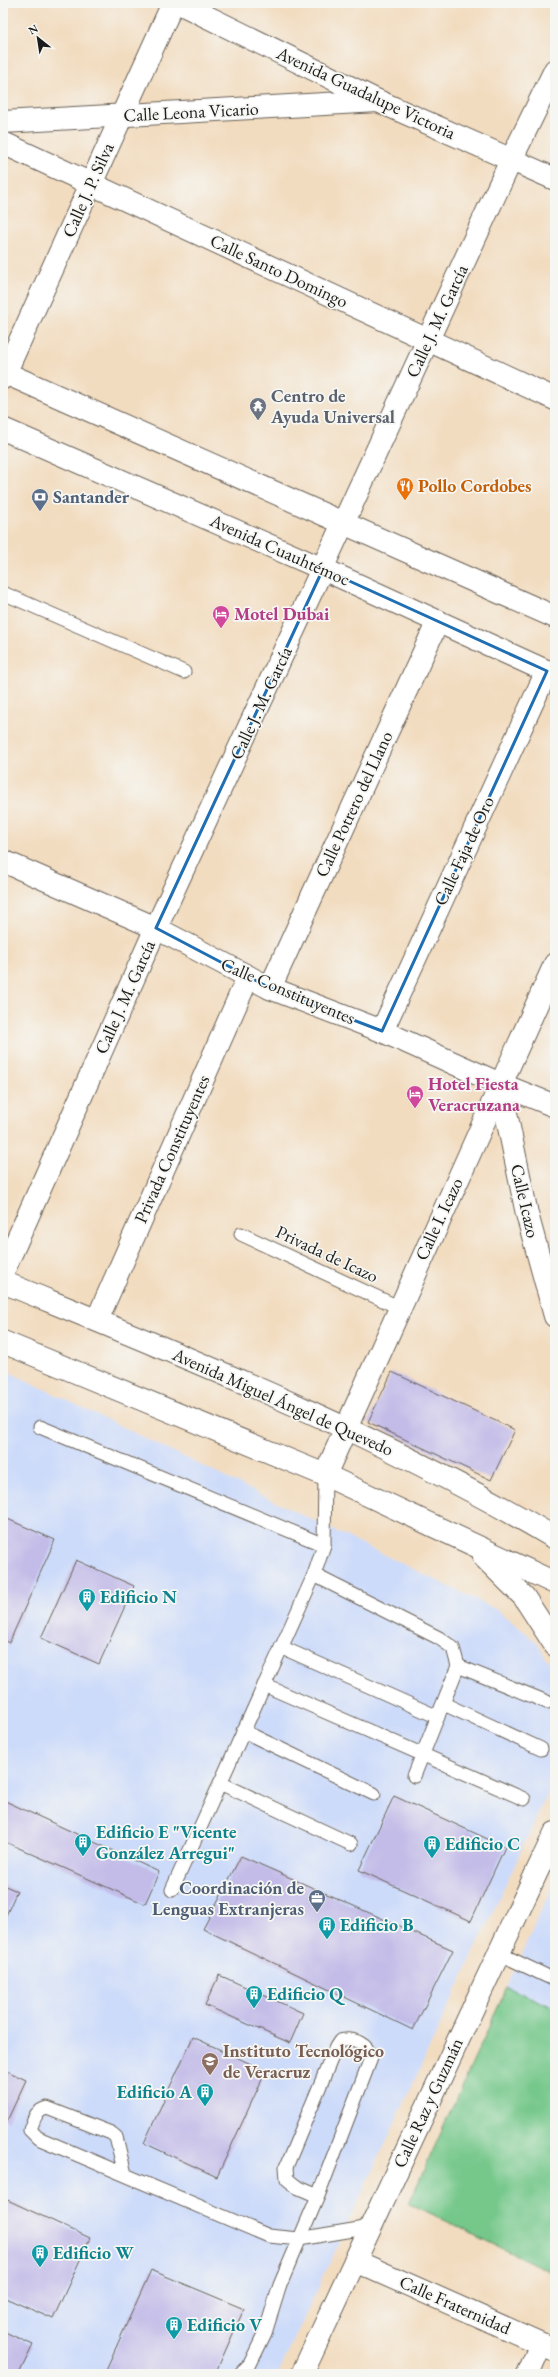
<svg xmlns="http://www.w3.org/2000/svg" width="558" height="2377" viewBox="0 0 558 2377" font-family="'EB Garamond',serif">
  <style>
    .built { fill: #cddbfa }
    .green { fill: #75c78a; stroke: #487253 }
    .building { fill: #c3bce8 }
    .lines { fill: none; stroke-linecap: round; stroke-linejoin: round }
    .service-casing { stroke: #675f55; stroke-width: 15 }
    .minor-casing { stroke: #675f55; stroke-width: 24 }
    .tertiary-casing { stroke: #675f55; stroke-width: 24 }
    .secondary-casing { stroke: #675f55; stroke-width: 24 }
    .service { stroke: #fff; stroke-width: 13 }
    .minor { stroke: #fff; stroke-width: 22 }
    .tertiary { stroke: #fff; stroke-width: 22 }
    .secondary { stroke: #fff; stroke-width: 22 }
    .marked { fill: none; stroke: #1f6fb2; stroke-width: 3; stroke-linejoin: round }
    .labels { text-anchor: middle; stroke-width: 3.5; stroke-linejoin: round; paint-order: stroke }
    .street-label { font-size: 18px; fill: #1c1c1c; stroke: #f6f6f2 }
    .worship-label { font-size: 18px; font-weight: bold; fill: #5b616d; stroke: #f6f6f2; text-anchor: start }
    .food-label { font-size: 18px; font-weight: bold; fill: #c56008; stroke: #f6f6f2; text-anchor: start }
    .service-label { font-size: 18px; font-weight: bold; fill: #4e5e75; stroke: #f6f6f2; text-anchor: start }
    .hotel-label { font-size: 18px; font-weight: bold; fill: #b23c85; stroke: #f6f6f2; text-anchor: start }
    .culture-label { font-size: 18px; font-weight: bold; fill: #0d838f; stroke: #f6f6f2; text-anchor: start }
    .education-label { font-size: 18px; font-weight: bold; fill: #785e54; stroke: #f6f6f2; text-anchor: start }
  </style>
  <rect width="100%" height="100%" fill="#f6f6f2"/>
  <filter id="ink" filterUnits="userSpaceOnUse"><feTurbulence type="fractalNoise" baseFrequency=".025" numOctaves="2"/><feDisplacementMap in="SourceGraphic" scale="8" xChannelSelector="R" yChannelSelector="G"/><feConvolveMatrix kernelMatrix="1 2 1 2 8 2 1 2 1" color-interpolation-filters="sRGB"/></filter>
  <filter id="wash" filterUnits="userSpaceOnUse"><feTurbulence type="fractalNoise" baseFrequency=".012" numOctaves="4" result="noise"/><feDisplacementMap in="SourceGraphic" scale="16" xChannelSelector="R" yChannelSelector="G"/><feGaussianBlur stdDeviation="0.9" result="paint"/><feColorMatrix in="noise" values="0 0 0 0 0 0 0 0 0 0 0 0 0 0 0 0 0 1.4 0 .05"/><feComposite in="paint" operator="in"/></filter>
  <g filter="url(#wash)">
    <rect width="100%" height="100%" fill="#f2dcbf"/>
    <g class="built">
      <path d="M3 1369 497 1610 535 1640 555 1672V1778L278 2374H3Z"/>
      <path d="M555 1879V2008L507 1987Z"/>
    </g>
    <path class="green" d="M507 1987 555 2008V2274L409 2203Z"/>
    <g id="blocks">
      <g class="building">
        <path d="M392 1372 515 1430 491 1480 368 1422Z"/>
        <path d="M3 1517 55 1540 9 1643 3 1640Z"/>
        <path d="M76 1560 134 1586 99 1664 41 1638Z"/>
        <path d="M394 1796 505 1847 471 1921 359 1870Z"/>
        <path d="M3 1800 159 1872 145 1904 3 1841Z"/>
        <path d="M241 1856 453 1950 413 2030 203 1929Z"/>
        <path d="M3 1885 17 1891 3 1922Z"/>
        <path d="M219 1975 303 2013 290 2043 205 2005Z"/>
        <path d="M193 2037 266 2071 217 2177 144 2143Z"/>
        <path d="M3 2069 26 2080 7 2121 3 2119Z"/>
        <path d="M3 2198 90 2238 53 2319 3 2297Z"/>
        <path d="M151 2270 244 2309 215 2374H104Z"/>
        <path d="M3 2331 33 2345 19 2374H3Z"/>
      </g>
    </g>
  </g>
  <g filter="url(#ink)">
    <use href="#blocks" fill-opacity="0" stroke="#675f55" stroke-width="1"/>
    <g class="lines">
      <defs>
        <g id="service">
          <path d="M3 593 184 672"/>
          <path d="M241 1234 398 1307"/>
          <path d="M40 1427 324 1545"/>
          <path d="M314 1575 439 1638 453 1648 458 1666 414 1776"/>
          <path d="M281 1647 438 1717"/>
          <path d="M458 1666 547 1702"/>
          <path d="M264 1685 524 1799"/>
          <path d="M444 1704 541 1749"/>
          <path d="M243 1731 374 1794"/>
          <path d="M220 1783 351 1844"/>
          <path d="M172 1890 314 1575 324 1545 325 1475"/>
          <path d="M498 1953 555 1980"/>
          <path d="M125 2174 116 2137 111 2133 47 2108C35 2111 34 2119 30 2130L38 2138 269 2236 299 2239 371 2227"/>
          <path d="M240 2374 250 2364 265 2333 280 2285 318 2196 371 2058C368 2044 353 2037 340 2041L336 2047 286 2167 287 2179 297 2187 318 2196"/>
        </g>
        <g id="minor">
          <path d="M3 122 378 101"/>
          <path d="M3 143 555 399"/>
          <path d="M3 378 173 3"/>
          <path d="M3 861 156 928 270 988 382 1031 500 1084 555 1106"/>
          <path d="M270 988 438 621"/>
          <path d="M382 1031 547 671"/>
          <path d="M500 1084 527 1214 555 1316"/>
          <path d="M3 1272 156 928 512 158 555 70"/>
          <path d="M97 1320 248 977"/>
          <path d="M325 1475 555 964"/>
          <path d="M355 2261 555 2350"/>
          <path d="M528 2374 541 2344"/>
        </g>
        <path id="tertiary" d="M179 3 378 101 555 179"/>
        <g id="secondary">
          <path d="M3 372 555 617"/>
          <path d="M3 429 323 569 555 675"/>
          <path d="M3 1282C190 1359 380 1434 555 1538"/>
          <path d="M3 1342 325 1475 555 1583"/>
          <path d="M484 1557 524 1597 555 1645"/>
          <path d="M302 2374 555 1833"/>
        </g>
      </defs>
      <use href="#service" class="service-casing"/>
      <use href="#minor" class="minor-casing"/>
      <use href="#tertiary" class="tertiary-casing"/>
      <use href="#secondary" class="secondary-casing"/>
      <use href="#service" class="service"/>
      <use href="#minor" class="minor"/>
      <use href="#tertiary" class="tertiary"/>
      <use href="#secondary" class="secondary"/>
    </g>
  </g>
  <path class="marked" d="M323 569 547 671 382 1031 270 988 156 928Z"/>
  <defs>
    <symbol id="temple-pin" viewBox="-11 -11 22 30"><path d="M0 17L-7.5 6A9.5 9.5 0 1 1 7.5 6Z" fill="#6b7280" stroke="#f6f6f2"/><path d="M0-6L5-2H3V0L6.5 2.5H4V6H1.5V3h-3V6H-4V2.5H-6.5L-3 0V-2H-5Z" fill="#fff"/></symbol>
    <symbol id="restaurant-pin" viewBox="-11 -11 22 30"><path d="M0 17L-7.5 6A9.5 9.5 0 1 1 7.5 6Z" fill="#e8710a" stroke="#f6f6f2"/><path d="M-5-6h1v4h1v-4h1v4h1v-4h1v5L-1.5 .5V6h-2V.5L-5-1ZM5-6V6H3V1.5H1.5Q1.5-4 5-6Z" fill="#fff"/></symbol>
    <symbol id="bank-pin" viewBox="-11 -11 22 30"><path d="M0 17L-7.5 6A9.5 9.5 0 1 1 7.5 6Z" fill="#5c6f8a" stroke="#f6f6f2"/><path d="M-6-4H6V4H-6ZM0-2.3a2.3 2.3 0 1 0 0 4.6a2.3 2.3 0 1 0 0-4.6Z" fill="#fff"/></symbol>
    <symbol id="hotel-pin" viewBox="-11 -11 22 30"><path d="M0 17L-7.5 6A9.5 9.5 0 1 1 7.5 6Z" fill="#d1479c" stroke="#f6f6f2"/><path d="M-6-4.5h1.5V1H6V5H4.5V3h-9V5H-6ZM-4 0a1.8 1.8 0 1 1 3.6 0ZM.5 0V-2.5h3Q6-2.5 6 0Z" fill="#fff"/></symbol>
    <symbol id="building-pin" viewBox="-11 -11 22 30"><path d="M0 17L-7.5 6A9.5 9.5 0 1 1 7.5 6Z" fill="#0f9aa8" stroke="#f6f6f2"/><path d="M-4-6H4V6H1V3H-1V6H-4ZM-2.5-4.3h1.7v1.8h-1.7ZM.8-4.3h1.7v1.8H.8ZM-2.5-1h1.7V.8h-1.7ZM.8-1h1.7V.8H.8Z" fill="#fff"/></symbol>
    <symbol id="office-pin" viewBox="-11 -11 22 30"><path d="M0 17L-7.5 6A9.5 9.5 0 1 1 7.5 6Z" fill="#5c6f8a" stroke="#f6f6f2"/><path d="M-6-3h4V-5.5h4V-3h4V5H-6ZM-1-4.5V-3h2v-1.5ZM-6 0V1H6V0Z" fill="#fff"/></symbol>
    <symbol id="university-pin" viewBox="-11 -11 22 30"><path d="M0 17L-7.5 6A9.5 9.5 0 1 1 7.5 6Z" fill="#8d6e63" stroke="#f6f6f2"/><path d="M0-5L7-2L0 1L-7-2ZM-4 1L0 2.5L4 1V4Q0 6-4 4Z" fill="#fff"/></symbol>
  </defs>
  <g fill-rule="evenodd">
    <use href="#temple-pin" x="248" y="396" width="20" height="27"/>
    <use href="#restaurant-pin" x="395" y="476" width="20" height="27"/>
    <use href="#bank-pin" x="30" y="487" width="20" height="27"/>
    <use href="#hotel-pin" x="211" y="604" width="20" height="27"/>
    <use href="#hotel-pin" x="405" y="1084" width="20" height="27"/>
    <use href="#building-pin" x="77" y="1587" width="20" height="27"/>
    <use href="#building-pin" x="73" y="1832" width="20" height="27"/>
    <use href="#building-pin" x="422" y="1834" width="20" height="27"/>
    <use href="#office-pin" x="307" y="1888" width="20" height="27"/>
    <use href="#building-pin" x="317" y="1915" width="20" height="27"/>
    <use href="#building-pin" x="244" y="1984" width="20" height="27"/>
    <use href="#university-pin" x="200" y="2051" width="20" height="27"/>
    <use href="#building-pin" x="195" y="2082" width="20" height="27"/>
    <use href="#building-pin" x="30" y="2243" width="20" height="27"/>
    <use href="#building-pin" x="164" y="2315" width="20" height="27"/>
  </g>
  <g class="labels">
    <g class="street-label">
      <text transform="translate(366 93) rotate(25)" y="6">Avenida Guadalupe Victoria</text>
      <text transform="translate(191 112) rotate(-3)" y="6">Calle Leona Vicario</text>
      <text transform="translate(88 190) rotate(-66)" y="6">Calle J. P. Silva</text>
      <text transform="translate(279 271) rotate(25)" y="6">Calle Santo Domingo</text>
      <text transform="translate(437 321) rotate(-65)" y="6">Calle J. M. García</text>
      <text transform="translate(280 550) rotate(24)" y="6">Avenida Cuauhtémoc</text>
      <text transform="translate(261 703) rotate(-65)" y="6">Calle J. M. García</text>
      <text transform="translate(354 804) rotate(-65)" y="6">Calle Potrero del Llano</text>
      <text transform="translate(464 851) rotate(-65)" y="6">Calle Faja de Oro</text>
      <text transform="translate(288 991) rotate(23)" y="6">Calle Constituyentes</text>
      <text transform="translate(125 997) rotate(-66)" y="6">Calle J. M. García</text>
      <text transform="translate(172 1149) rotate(-66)" y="6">Privada Constituyentes</text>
      <text transform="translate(525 1201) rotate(77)" y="6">Calle Icazo</text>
      <text transform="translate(439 1219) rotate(-65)" y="6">Calle I. Icazo</text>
      <text transform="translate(327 1254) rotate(25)" y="6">Privada de Icazo</text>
      <text transform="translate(283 1402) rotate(24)" y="6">Avenida Miguel Ángel de Quevedo</text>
      <text transform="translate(428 2103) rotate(-65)" y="6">Calle Raz y Guzmán</text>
      <text transform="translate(455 2305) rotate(24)" y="6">Calle Fraternidad</text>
    </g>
    <g class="worship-label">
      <text x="271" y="402">Centro de<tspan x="271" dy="21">Ayuda Universal</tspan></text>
    </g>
    <g class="food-label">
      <text x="418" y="492">Pollo Cordobes</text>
    </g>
    <g class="service-label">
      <text x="53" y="503">Santander</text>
      <text x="304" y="1894" text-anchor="end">Coordinación de<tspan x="304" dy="21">Lenguas Extranjeras</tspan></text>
    </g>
    <g class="hotel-label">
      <text x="234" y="620">Motel Dubai</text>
      <text x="428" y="1090">Hotel Fiesta<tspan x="428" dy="21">Veracruzana</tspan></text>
    </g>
    <g class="culture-label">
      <text x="100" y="1603">Edificio N</text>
      <text x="96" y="1838">Edificio E "Vicente<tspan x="96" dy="21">González Arregui"</tspan></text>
      <text x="445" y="1850">Edificio C</text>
      <text x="340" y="1931">Edificio B</text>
      <text x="267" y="2000">Edificio Q</text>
      <text x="192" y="2098" text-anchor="end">Edificio A</text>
      <text x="53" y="2259">Edificio W</text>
      <text x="187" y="2331">Edificio V</text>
    </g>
    <g class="education-label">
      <text x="223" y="2057">Instituto Tecnológico<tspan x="223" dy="21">de Veracruz</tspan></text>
    </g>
  </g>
  <rect width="558" height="2377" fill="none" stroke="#f6f6f2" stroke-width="16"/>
  <g transform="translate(38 38) rotate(330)" stroke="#f6f6f2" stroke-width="3" paint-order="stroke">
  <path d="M0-3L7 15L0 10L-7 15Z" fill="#1c1c1c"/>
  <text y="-6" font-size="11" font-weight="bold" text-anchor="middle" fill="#1c1c1c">N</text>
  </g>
</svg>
